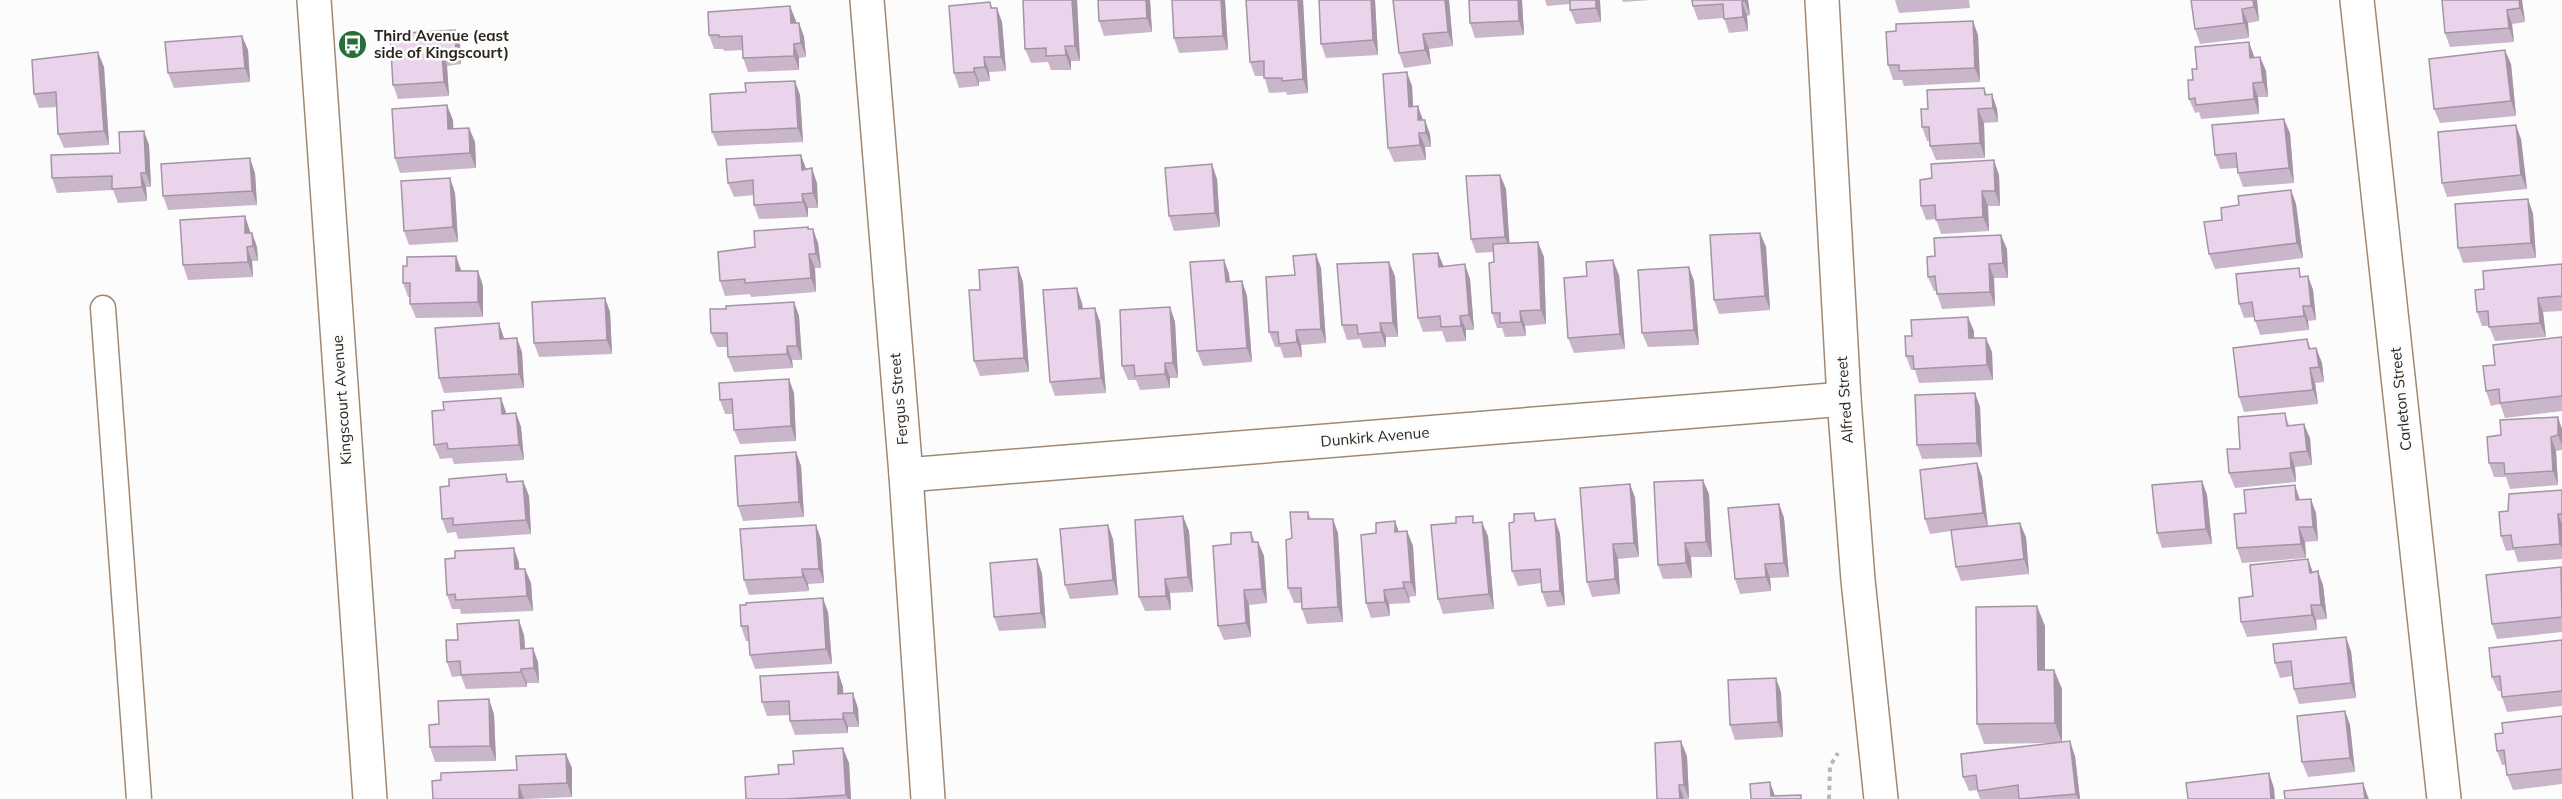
<svg xmlns="http://www.w3.org/2000/svg" width="2562" height="799" viewBox="0 0 2562 799" font-family="Mulish,sans-serif">
  <style>
    .lines { fill: none; stroke-linecap: round; stroke-linejoin: round }
    .service-casing { stroke: #9f8975; stroke-width: 27 }
    .minor-casing { stroke: #9f8975; stroke-width: 36 }
    .path { stroke: #bab7b4; stroke-width: 4; stroke-dasharray: 4.5 4.5; stroke-linecap: butt }
    .service { stroke: #fff; stroke-width: 24 }
    .minor { stroke: #fff; stroke-width: 33 }
    .wall { fill: #c9b6cb }
    .shaded-wall { fill: #a494a5 }
    .building { fill: #ead4ec; stroke: #a494a5; stroke-width: 1.5 }
    .labels { text-anchor: middle; stroke-width: 5; stroke-linejoin: round; paint-order: stroke }
    .poi-label { font-size: 15px; font-weight: bold; fill: #2d241c; stroke: #fcfcfc; text-anchor: start }
    .street-label { font-size: 15px; fill: #2d241c; stroke: #fcfcfc }
  </style>
  <rect width="100%" height="100%" fill="#fcfcfc"/>
  <g class="lines">
    <defs>
      <path id="service" d="M103 308 139 799"/>
      <g id="minor">
        <path d="M314 0 370 799"/>
        <path d="M867 0 906 475 928 799"/>
        <path d="M1822 0 1844 399 1858 580 1881 799"/>
        <path d="M2357 0 2444 799"/>
        <path d="M906 475 1844 399"/>
      </g>
    </defs>
    <use href="#service" class="service-casing"/>
    <use href="#minor" class="minor-casing"/>
    <path class="path" d="M1829 799 1830 766 1838 753"/>
    <use href="#service" class="service"/>
    <use href="#minor" class="minor"/>
  </g>
  <g class="wall">
    <path d="M1077 0 1080 61H1071V70H1051L1048 62 1031 63 1025 49Z"/>
    <path d="M1098 0H1150L1152 32 1104 36 1099 21Z"/>
    <path d="M1225 0 1228 50 1179 53 1174 38Z"/>
    <path d="M1303 0 1308 93 1287 95 1286 92 1269 93 1264 76H1255L1250 62Z"/>
    <path d="M1319 0H1375L1378 55 1326 58 1321 44Z"/>
    <path d="M1393 0H1449L1453 46 1429 49 1431 64 1404 68 1399 53Z"/>
    <path d="M1469 0H1522L1524 35 1475 38 1470 23Z"/>
    <path d="M1545 0H1600L1601 22 1576 24 1570 10V4L1547 6Z"/>
    <path d="M1622 0H1650L1623 2Z"/>
    <path d="M1692 0H1748L1750 15 1747 16 1748 31 1729 33 1724 18 1698 20 1693 6Z"/>
    <path d="M1895 0H1969L1970 8 1899 13Z"/>
    <path d="M2191 0H2257L2259 21 2248 23 2249 38 2200 44 2195 29Z"/>
    <path d="M2522 0 2525 22 2512 24 2514 42 2450 47 2445 33Z"/>
    <path d="M990 2 992 8 1002 22 1006 71 989 72 990 81 979 82V86L959 88 954 73Z"/>
    <path d="M790 6 796 23H799L804 37 806 57 799 58V70L748 72 743 58V50L724 51 723 49H714L709 35Z"/>
    <path d="M455 30 460 44 461 64 447 66 449 96 398 99 393 85Z"/>
    <path d="M1978 35 1980 82 1904 86 1902 80H1893L1888 65Z"/>
    <path d="M242 36 248 50 250 82 174 88 168 73Z"/>
    <path d="M2254 56V57H2260L2266 71 2268 97H2258L2259 114 2201 119 2199 112 2195 113 2189 99 2193 80 2197 69Z"/>
    <path d="M2511 64 2516 116 2440 123 2434 109Z"/>
    <path d="M104 67 109 145 64 148 58 134 57 107 39 108 34 94Z"/>
    <path d="M1412 86 1413 107 1418 106 1422 120 1430 134 1431 147H1425L1426 160 1394 162 1388 148Z"/>
    <path d="M1984 88 1987 95 1997 109 1998 122 1984 123 1985 158 1936 160 1930 146V141H1927L1922 127 1928 109Z"/>
    <path d="M800 95 803 142 718 146 712 132Z"/>
    <path d="M453 120V129L469 128 475 142 476 168 400 173 395 158Z"/>
    <path d="M2290 133 2294 183 2243 187 2238 173 2237 168 2220 169 2215 155Z"/>
    <path d="M2521 139 2527 189 2447 197 2442 183Z"/>
    <path d="M149 145 151 187H146L147 201 118 203 113 190 57 193 52 178 120 153Z"/>
    <path d="M801 155 806 169 817 183 818 208H808V217L759 219 754 205V195L734 197 728 183Z"/>
    <path d="M255 173 257 205 168 210 163 196Z"/>
    <path d="M1500 175 1506 189 1509 243 1544 257 1546 324 1525 326 1526 336 1505 337 1502 328H1497L1492 313 1494 262 1493 252 1476 253 1471 239Z"/>
    <path d="M1999 175 2000 206H1988L1989 231 1941 234 1936 219 1926 220 1921 206Z"/>
    <path d="M450 178 455 193 458 242 409 245 404 231Z"/>
    <path d="M1217 179 1220 227 1174 231 1169 216Z"/>
    <path d="M2291 190 2296 204 2303 258 2215 269 2209 254 2222 220 2239 205Z"/>
    <path d="M2528 199 2533 214 2536 258 2463 263 2458 248Z"/>
    <path d="M245 216 250 233H252L257 247 258 261H252L253 277 188 280 183 265Z"/>
    <path d="M808 227 818 243 821 268H815L816 292 751 297 750 294 725 296 720 281 755 247Z"/>
    <path d="M1760 233 1766 247 1770 310 1719 314 1714 300Z"/>
    <path d="M2007 249 2008 278H1994L1995 306 1942 309 1936 291H1934L1928 277Z"/>
    <path d="M1438 253 1443 266 1470 279 1474 330H1466V341L1446 342 1442 331 1423 332 1418 318Z"/>
    <path d="M1316 254 1321 268 1326 343 1301 345 1302 357 1284 358 1280 347H1275L1269 332 1295 275Z"/>
    <path d="M456 256 461 271H478L483 286V317L416 318 410 304V297H408L403 283 407 266Z"/>
    <path d="M1224 260 1229 274 1230 282 1242 281 1247 296 1252 362 1203 366 1197 351Z"/>
    <path d="M2562 264V311L2543 312 2546 337 2495 341 2489 326H2482L2477 312 2484 289Z"/>
    <path d="M1689 267 1694 281 1699 345 1648 347 1642 333Z"/>
    <path d="M1619 275 1625 349 1574 353 1568 338 1587 276Z"/>
    <path d="M1395 276 1398 337H1386V347L1363 348 1360 339 1347 340 1342 325Z"/>
    <path d="M2308 276 2313 290 2316 320 2308 321 2309 330 2260 335 2254 317 2244 318 2239 304 2302 277Z"/>
    <path d="M1023 282 1029 372 980 376 974 361 980 290Z"/>
    <path d="M605 298 610 312 612 354 539 357 534 343Z"/>
    <path d="M794 302 799 316 802 360H792L793 368 734 372 728 357V347H717L711 333 726 309Z"/>
    <path d="M1082 303 1083 308H1095L1100 322 1106 393 1055 396 1050 382Z"/>
    <path d="M1170 307 1175 322 1178 378H1170V388L1140 390 1136 380H1128L1122 366Z"/>
    <path d="M1974 331V338L1992 352 1993 380 1919 383 1915 370H1911L1906 356 1912 336Z"/>
    <path d="M2562 337V411L2505 418 2500 404 2491 406 2486 391 2495 365Z"/>
    <path d="M504 339 522 352 524 388 444 393 439 378Z"/>
    <path d="M2307 339 2311 349 2316 348 2322 363 2324 382 2315 383 2318 404 2244 412 2239 397Z"/>
    <path d="M794 393 796 441 740 444 734 430 733 414H725L720 400Z"/>
    <path d="M1975 393 1980 407 1982 457 1922 459 1917 445Z"/>
    <path d="M501 398 506 414 516 413 521 427 524 460 454 464 452 458 440 459 434 445 444 410Z"/>
    <path d="M2285 413 2289 425 2310 438 2312 465 2295 467 2296 482 2235 488 2229 473 2240 449Z"/>
    <path d="M2562 429V450L2556 451 2558 485 2510 489 2506 477H2494L2489 463Z"/>
    <path d="M796 452 801 466 804 517 743 521 738 506Z"/>
    <path d="M1977 463 1982 477 1988 526 2026 537 2029 574 1961 581 1956 567 1951 531 1930 534 1925 519Z"/>
    <path d="M506 474 509 482 523 481 529 496 531 534 458 539 456 532 447 533 442 519 449 486Z"/>
    <path d="M2202 481 2207 495 2212 544 2162 548 2157 533Z"/>
    <path d="M1630 484 1635 498 1639 557 1618 559 1620 594 1592 597 1587 582Z"/>
    <path d="M2562 490V559L2518 562 2514 550 2506 551 2501 536 2508 511Z"/>
    <path d="M1709 494 1712 557H1691L1692 578 1663 579 1658 565Z"/>
    <path d="M2300 500 2316 513 2318 541 2305 542 2306 558 2242 563 2237 548 2246 513Z"/>
    <path d="M1779 504 1784 518 1789 577 1770 578 1771 591 1740 594 1735 579Z"/>
    <path d="M1308 512 1311 519 1338 533 1343 622 1307 624 1302 609 1301 603H1294L1288 588 1292 538Z"/>
    <path d="M1534 513 1537 520 1560 534 1565 605 1547 607 1542 592 1541 583 1518 586 1512 571 1514 522Z"/>
    <path d="M1395 521 1399 532 1407 531 1413 546 1416 596 1409 597 1410 603 1389 604 1390 616 1371 618 1366 603 1376 533Z"/>
    <path d="M1475 523 1488 536 1494 609 1443 614 1438 599Z"/>
    <path d="M816 525 821 540 824 583 808 584 809 591 749 595 744 580Z"/>
    <path d="M1189 531 1193 592 1170 593 1171 610 1145 611 1139 597Z"/>
    <path d="M1251 532 1255 542H1258L1264 556 1267 603 1249 605 1251 637 1224 640 1218 626 1231 544Z"/>
    <path d="M1113 539 1118 595 1070 599 1065 585Z"/>
    <path d="M1037 559 1042 574 1046 628 999 631 994 617Z"/>
    <path d="M2308 559 2313 572 2323 585 2327 619 2316 620 2317 630 2247 637 2241 622 2253 596Z"/>
    <path d="M519 563V569H525L531 583 533 611 461 614 460 609H452L447 595Z"/>
    <path d="M2562 569V632L2497 639 2492 624Z"/>
    <path d="M828 612 832 664 755 669 750 655 749 641H746L741 626Z"/>
    <path d="M2045 626V670H2054L2062 689V742L2075 756 2080 799H1980L1977 790 1969 791 1963 777 2057 743 1984 744 1977 724Z"/>
    <path d="M524 635 525 649 538 662 539 683H527V687L466 689 461 676 452 677 447 662Z"/>
    <path d="M2562 640V706L2507 712 2502 697 2501 691H2498L2492 677Z"/>
    <path d="M2351 651 2356 698 2299 704 2294 689 2292 676 2280 678 2275 663Z"/>
    <path d="M838 672 843 687V694L858 708 859 727H848V733L795 735 790 721V715L767 716 762 702Z"/>
    <path d="M1781 692 1783 737 1735 740 1730 725Z"/>
    <path d="M2345 711 2350 725 2355 772 2308 777 2302 762Z"/>
    <path d="M494 714 496 761 435 762 430 747 439 724Z"/>
    <path d="M2562 716V784L2513 790 2507 775 2506 765H2502L2497 751 2503 733Z"/>
    <path d="M1687 756 1689 799H1657Z"/>
    <path d="M849 763 851 799H746L779 774Z"/>
    <path d="M572 768V797L527 799H433Z"/>
  </g>
  <g class="shaded-wall">
    <path d="M1072 0H1077L1080 61 1075 46Z"/>
    <path d="M1146 0H1150L1152 32 1147 18Z"/>
    <path d="M1221 0H1225L1228 50 1223 36Z"/>
    <path d="M1298 0H1303L1308 93 1303 79Z"/>
    <path d="M1371 0H1375L1378 55 1373 40Z"/>
    <path d="M1445 0H1449L1453 46 1448 32Z"/>
    <path d="M1518 0H1522L1524 35 1519 21Z"/>
    <path d="M1596 0H1600L1601 22 1596 8Z"/>
    <path d="M1744 0H1748L1750 15Z"/>
    <path d="M2253 0H2257L2259 21 2254 7Z"/>
    <path d="M2519 0H2522L2525 22 2520 8Z"/>
    <path d="M1742 2 1747 16 1748 31 1743 17Z"/>
    <path d="M790 6 796 21V38L791 23Z"/>
    <path d="M997 8 1002 22 1006 71 1001 57Z"/>
    <path d="M2242 9 2248 23 2249 38 2244 23Z"/>
    <path d="M2507 10 2512 24 2514 42 2509 28Z"/>
    <path d="M1973 21 1978 35 1980 82 1975 68Z"/>
    <path d="M799 23 804 37 806 57 801 43Z"/>
    <path d="M455 30 460 44 461 64 456 50Z"/>
    <path d="M1423 34 1429 49 1431 64 1425 50Z"/>
    <path d="M242 36 248 50 250 82 245 68Z"/>
    <path d="M2249 42 2254 56 2255 72 2250 58Z"/>
    <path d="M794 44 799 58V70L794 56Z"/>
    <path d="M1065 46 1071 61V70L1066 55Z"/>
    <path d="M2505 50 2511 64 2516 116 2511 101Z"/>
    <path d="M98 52 104 67 109 145 104 131Z"/>
    <path d="M442 52 447 66 449 96 444 82Z"/>
    <path d="M984 57 989 72 990 81 985 67Z"/>
    <path d="M2260 57 2266 71 2268 97 2263 82Z"/>
    <path d="M974 68 979 82V86L974 72Z"/>
    <path d="M1407 72 1412 86 1414 122 1409 107Z"/>
    <path d="M795 81 800 95 803 142 798 128Z"/>
    <path d="M2253 83 2258 97 2259 114 2254 99Z"/>
    <path d="M1992 94 1997 109 1998 122 1993 108Z"/>
    <path d="M447 105 453 120 454 143 448 129Z"/>
    <path d="M1418 106 1423 120V134L1418 120Z"/>
    <path d="M1978 109 1984 123 1985 158 1980 143Z"/>
    <path d="M2284 119 2290 133 2294 183 2289 168Z"/>
    <path d="M1425 120 1430 134 1431 147 1426 133Z"/>
    <path d="M2516 125 2521 139 2527 189 2521 175Z"/>
    <path d="M469 128 475 142 476 168 470 153Z"/>
    <path d="M144 131 149 145 151 187 146 173Z"/>
    <path d="M1419 133 1425 147 1426 160 1420 145Z"/>
    <path d="M801 155 806 169 802 170Z"/>
    <path d="M250 158 255 173 257 205 252 191Z"/>
    <path d="M1994 160 1999 175 2000 206 1995 191Z"/>
    <path d="M1212 164 1217 179 1220 227 1215 213Z"/>
    <path d="M812 168 817 183 818 208 813 193Z"/>
    <path d="M141 173 146 187 147 201 142 187Z"/>
    <path d="M1500 175 1506 189 1510 251 1505 237Z"/>
    <path d="M450 178 455 193 458 242 453 227Z"/>
    <path d="M2291 190 2296 204 2303 258 2297 243Z"/>
    <path d="M1982 191 1988 206 1989 231 1983 217Z"/>
    <path d="M802 194 808 208V217L803 202Z"/>
    <path d="M2528 199 2533 214 2536 258 2531 243Z"/>
    <path d="M245 216 250 231 251 248 245 233Z"/>
    <path d="M813 229 818 243 821 268 816 254Z"/>
    <path d="M252 233 257 247 258 261 253 246Z"/>
    <path d="M1760 233 1766 247 1770 310 1765 296Z"/>
    <path d="M2001 235 2007 249 2008 278 2003 263Z"/>
    <path d="M1538 242 1544 257 1546 324 1541 310Z"/>
    <path d="M247 247 252 261 253 277 248 262Z"/>
    <path d="M1438 253 1444 267H1439Z"/>
    <path d="M809 254 815 268 816 292 811 278Z"/>
    <path d="M1316 254 1321 268 1326 343 1321 329Z"/>
    <path d="M456 256 461 270V286L456 271Z"/>
    <path d="M1224 260 1229 274 1231 296 1226 282Z"/>
    <path d="M1613 260 1619 275 1625 349 1620 334Z"/>
    <path d="M1389 262 1395 276 1398 337 1393 323Z"/>
    <path d="M1465 264 1470 279 1474 330 1469 315Z"/>
    <path d="M1989 264 1994 278 1995 306 1990 292Z"/>
    <path d="M1018 267 1023 282 1029 372 1024 358Z"/>
    <path d="M1689 267 1694 281 1699 345 1694 330Z"/>
    <path d="M478 271 483 286V317L478 302Z"/>
    <path d="M2308 276 2313 290 2316 320 2311 306Z"/>
    <path d="M1242 281 1247 296 1252 362 1247 348Z"/>
    <path d="M1077 288 1082 303 1084 323 1079 309Z"/>
    <path d="M605 298 610 312 612 354 607 340Z"/>
    <path d="M2538 298 2543 312 2546 337 2540 323Z"/>
    <path d="M794 302 799 316 802 360 797 346Z"/>
    <path d="M2303 306 2308 321 2309 330 2304 316Z"/>
    <path d="M1170 307 1175 322 1178 378 1173 363Z"/>
    <path d="M1095 308 1100 322 1106 393 1101 378Z"/>
    <path d="M1520 311 1525 326 1526 336 1521 322Z"/>
    <path d="M1460 316 1466 330V341L1461 326Z"/>
    <path d="M1968 317 1974 331V353L1969 338Z"/>
    <path d="M499 323 504 338 505 353 500 339Z"/>
    <path d="M1380 323 1386 337V347L1381 332Z"/>
    <path d="M1296 330 1301 345 1302 357 1297 342Z"/>
    <path d="M517 338 522 352 524 388 519 374Z"/>
    <path d="M1986 338 1992 352 1993 380 1987 365Z"/>
    <path d="M787 346 792 360 793 368 787 354Z"/>
    <path d="M2316 348 2322 363 2324 382 2319 367Z"/>
    <path d="M1165 363 1170 378V388L1165 374Z"/>
    <path d="M2310 368 2315 383 2318 404 2313 390Z"/>
    <path d="M789 379 794 393 796 441 791 426Z"/>
    <path d="M1975 393 1980 407 1982 457 1977 443Z"/>
    <path d="M501 398 506 412 507 429 502 414Z"/>
    <path d="M516 413 521 427 524 460 519 445Z"/>
    <path d="M2558 417 2562 429V445L2558 435Z"/>
    <path d="M2304 424 2310 438 2312 465 2307 451Z"/>
    <path d="M2551 437 2556 451 2558 485 2553 471Z"/>
    <path d="M796 452 801 466 804 517 799 502Z"/>
    <path d="M2290 453 2295 467 2296 482 2291 468Z"/>
    <path d="M1977 463 1982 477 1988 527 1983 513Z"/>
    <path d="M1703 480 1709 494 1712 557 1706 542Z"/>
    <path d="M523 481 529 496 531 534 526 520Z"/>
    <path d="M2202 481 2207 495 2212 544 2206 529Z"/>
    <path d="M1630 484 1635 498 1639 557 1634 543Z"/>
    <path d="M2295 485 2300 500H2296Z"/>
    <path d="M2311 499 2316 513 2318 541 2313 527Z"/>
    <path d="M1779 504 1784 518 1789 577 1784 563Z"/>
    <path d="M2558 514 2562 524V549L2560 544Z"/>
    <path d="M1183 516 1189 531 1193 592 1188 577Z"/>
    <path d="M1333 519 1338 533 1343 622 1338 607Z"/>
    <path d="M1555 519 1560 534 1565 605 1560 591Z"/>
    <path d="M1395 521 1400 536 1395 532Z"/>
    <path d="M1482 522 1488 536 1494 609 1489 594Z"/>
    <path d="M2020 523 2026 537 2029 574 2024 559Z"/>
    <path d="M816 525 821 540 824 583 819 569Z"/>
    <path d="M1108 525 1113 539 1118 595 1113 580Z"/>
    <path d="M2299 527 2305 542 2306 558 2301 544Z"/>
    <path d="M1407 531 1413 546 1416 596 1411 582Z"/>
    <path d="M1258 542 1264 556 1267 603 1262 589Z"/>
    <path d="M1685 543 1691 557 1692 578 1686 563Z"/>
    <path d="M1613 544 1618 559 1620 594 1615 579Z"/>
    <path d="M514 548 519 563 520 583 515 569Z"/>
    <path d="M1037 559 1042 574 1046 628 1041 613Z"/>
    <path d="M2308 559 2313 574 2310 573Z"/>
    <path d="M1765 564 1770 578 1771 591 1766 577Z"/>
    <path d="M525 569 531 583 533 611 527 596Z"/>
    <path d="M802 569 808 584 809 591 803 577Z"/>
    <path d="M2318 571 2323 585 2327 619 2321 605Z"/>
    <path d="M1165 579 1170 593 1171 610 1166 596Z"/>
    <path d="M1403 582 1409 597 1410 603 1404 588Z"/>
    <path d="M1244 590 1249 605 1251 637 1246 623Z"/>
    <path d="M1384 590 1389 604 1390 616 1385 602Z"/>
    <path d="M823 598 828 612 832 664 826 649Z"/>
    <path d="M2311 605 2316 620 2317 630 2312 615Z"/>
    <path d="M2037 606 2045 626V689L2038 670Z"/>
    <path d="M519 620 524 635 526 664 521 649Z"/>
    <path d="M2346 637 2351 651 2356 698 2351 683Z"/>
    <path d="M533 648 538 662 539 683 534 668Z"/>
    <path d="M521 669 527 683V687L521 672Z"/>
    <path d="M2054 670 2062 689V743L2055 723Z"/>
    <path d="M838 672 843 687 844 708 838 694Z"/>
    <path d="M1776 678 1781 692 1783 737 1778 722Z"/>
    <path d="M853 693 858 708 859 727 854 713Z"/>
    <path d="M489 699 494 714 496 761 490 746Z"/>
    <path d="M2345 711 2350 725 2355 772 2350 758Z"/>
    <path d="M843 713 848 727V733L843 719Z"/>
    <path d="M1681 741 1687 756 1689 799 1684 785Z"/>
    <path d="M2070 741 2075 756 2080 799H2078L2076 794Z"/>
    <path d="M843 748 849 763 851 799H848L846 795Z"/>
    <path d="M566 754 572 768V797L567 783Z"/>
    <path d="M2269 773 2274 788 2275 799H2271Z"/>
    <path d="M1770 782 1775 796H1771Z"/>
    <path d="M2363 783 2368 797 2369 799H2365Z"/>
    <path d="M519 785 524 799H519Z"/>
    <path d="M1679 785 1684 799H1680Z"/>
  </g>
  <g class="building">
    <path d="M1023 0H1072L1075 46H1065L1066 55 1046 56V48L1025 49Z"/>
    <path d="M1098 0H1146L1147 18 1099 21Z"/>
    <path d="M1172 0H1221L1223 36 1174 38Z"/>
    <path d="M1246 0H1298L1303 79 1282 81V78H1264V61L1250 62Z"/>
    <path d="M1319 0H1371L1373 40 1321 44Z"/>
    <path d="M1393 0H1445L1448 32 1423 34 1425 50 1399 53Z"/>
    <path d="M1469 0H1518L1519 21 1470 23Z"/>
    <path d="M1570 0H1596V8L1570 10Z"/>
    <path d="M1692 0H1744V1L1742 2 1743 17 1724 19 1723 4 1693 6Z"/>
    <path d="M2191 0H2253L2254 7 2242 9 2244 23 2195 29Z"/>
    <path d="M2442 0H2519L2520 8 2507 10 2509 28 2445 33Z"/>
    <path d="M990 2 991 8H997L1001 57H984L985 67 974 68V72L954 73 949 6Z"/>
    <path d="M790 6 791 23H799L801 43 794 44V56L743 58 742 36 719 37V35H709L708 12Z"/>
    <path d="M1973 21 1975 68 1899 71V65H1888L1886 32 1896 31V24Z"/>
    <path d="M455 30 456 50 442 52 444 82 393 85 390 34Z"/>
    <path d="M242 36 245 68 168 73 165 42Z"/>
    <path d="M2249 42 2250 58 2260 57 2263 82 2253 83 2254 99 2196 105 2195 98 2189 99 2188 80H2193L2192 69H2197L2195 47Z"/>
    <path d="M2505 50 2511 101 2434 109 2429 59Z"/>
    <path d="M98 52 104 131 58 134 56 92 34 94 32 60Z"/>
    <path d="M1407 72 1409 107 1418 106V120H1425L1426 133H1419L1420 145 1388 148 1383 74Z"/>
    <path d="M795 81 798 128 712 132 710 94 746 92 745 83Z"/>
    <path d="M1984 88 1985 95 1992 94 1993 108 1978 109 1980 143 1930 146 1929 127H1922L1921 109H1928L1927 90Z"/>
    <path d="M447 105 448 129 469 128 470 153 395 158 392 109Z"/>
    <path d="M2284 119 2289 168 2238 173 2236 153 2215 155 2212 125Z"/>
    <path d="M2516 125 2521 175 2442 183 2438 132Z"/>
    <path d="M144 131 146 173H141L142 187 112 189V176L52 178 51 155 120 153 119 132Z"/>
    <path d="M801 155 802 170 812 168 813 193 802 194 803 202 754 205 753 180 728 183 726 159Z"/>
    <path d="M250 158 252 191 163 196 161 164Z"/>
    <path d="M1994 160 1995 191H1982L1983 217 1936 220 1935 205 1921 206 1920 180 1932 178 1931 164Z"/>
    <path d="M1212 164 1215 213 1169 216 1165 168Z"/>
    <path d="M1500 175 1505 237 1471 239 1466 176Z"/>
    <path d="M450 178 453 227 404 231 401 181Z"/>
    <path d="M2291 190 2297 243 2209 254 2204 222 2222 220 2221 208 2239 205 2238 196Z"/>
    <path d="M2528 199 2531 243 2458 248 2455 204Z"/>
    <path d="M245 216V233H252L253 246 247 247 248 262 183 265 180 220Z"/>
    <path d="M808 227V229H813L816 254H809L811 278 745 283V279L720 281 718 252 755 247 754 231Z"/>
    <path d="M1760 233 1765 296 1714 300 1710 235Z"/>
    <path d="M2001 235 2003 263 1989 264 1990 292 1937 294 1935 276 1928 277 1927 257 1935 256 1934 238Z"/>
    <path d="M1538 242 1541 310 1520 311 1521 322 1500 323V313H1492L1489 263 1494 262 1493 244Z"/>
    <path d="M1438 253 1439 267 1465 264 1469 315 1460 316 1461 326 1441 327 1440 316 1418 318 1413 254Z"/>
    <path d="M1316 254 1321 329 1296 330 1297 342 1279 344 1278 332H1269L1266 277 1295 275 1293 256Z"/>
    <path d="M456 256V271H478V302L410 304V283H403V266H407V257Z"/>
    <path d="M1224 260 1226 282 1242 281 1247 348 1197 351 1190 262Z"/>
    <path d="M1613 260 1620 334 1568 338 1564 278 1587 276 1586 262Z"/>
    <path d="M1389 262 1393 323H1380L1381 332 1358 334 1357 325H1342L1337 264Z"/>
    <path d="M2562 264V296L2538 298 2540 323 2489 327 2488 311 2477 312 2475 290 2484 289 2483 271Z"/>
    <path d="M1018 267 1024 358 974 361 969 290H980L979 270Z"/>
    <path d="M1689 267 1694 330 1642 333 1638 270Z"/>
    <path d="M2299 268 2300 277 2308 276 2311 306H2303L2304 316 2255 321 2252 302 2239 304 2236 274Z"/>
    <path d="M1077 288 1079 309 1095 308 1101 378 1050 382 1043 290Z"/>
    <path d="M605 298 607 340 534 343 532 302Z"/>
    <path d="M794 302 797 346H787V354L728 357 727 333H711L710 309H726V306Z"/>
    <path d="M1170 307 1173 363H1165V374L1135 376 1134 365 1122 366 1120 310Z"/>
    <path d="M1968 317 1969 338H1986L1987 365 1914 369 1913 356H1906L1905 336H1912L1911 320Z"/>
    <path d="M499 323 500 339 517 338 519 374 439 378 435 328Z"/>
    <path d="M2562 337V396L2500 403 2499 389 2486 391 2483 366 2495 365 2493 345Z"/>
    <path d="M2307 339 2309 349 2316 348 2319 367 2310 368 2313 390 2239 397 2233 348Z"/>
    <path d="M789 379 791 426 734 430 732 399 720 400 719 383Z"/>
    <path d="M1975 393 1977 443 1917 445 1915 395Z"/>
    <path d="M501 398 502 414 516 413 519 445 448 449 447 443 434 445 432 411 444 410 443 402Z"/>
    <path d="M2285 413 2287 426 2304 424 2307 451 2290 453 2291 468 2229 473 2227 449H2240L2238 417Z"/>
    <path d="M2558 417V435L2551 437 2553 471 2505 474 2504 463H2489L2487 437 2501 435 2500 420Z"/>
    <path d="M796 452 799 502 738 506 735 456Z"/>
    <path d="M1977 463 1983 513 1925 519 1920 470Z"/>
    <path d="M506 474 507 482 523 481 526 520 453 525V518L442 519 440 487 449 486V479Z"/>
    <path d="M1703 480 1706 542 1685 543 1686 563 1658 565 1654 482Z"/>
    <path d="M2202 481 2206 529 2157 533 2152 485Z"/>
    <path d="M1630 484 1634 543 1613 544 1615 579 1587 582 1580 488Z"/>
    <path d="M2295 485 2296 500 2311 499 2313 527H2299L2301 544 2237 548 2234 514 2246 513 2244 490Z"/>
    <path d="M2562 490V514H2558L2560 544 2513 548 2511 535 2501 536 2499 512 2508 511 2509 494Z"/>
    <path d="M1779 504 1784 563 1765 564 1766 577 1735 579 1728 508Z"/>
    <path d="M1290 512H1308V519H1333L1338 607 1302 609 1301 588H1288L1286 540 1292 538Z"/>
    <path d="M1534 513 1535 521 1555 519 1560 591 1542 592 1540 569 1512 571 1509 523 1514 522V514Z"/>
    <path d="M1183 516 1188 577 1165 579 1166 596 1139 597 1135 520Z"/>
    <path d="M1473 516V523L1482 522 1489 594 1438 599 1431 525 1456 523V517Z"/>
    <path d="M1395 521V532L1407 531 1411 582H1403L1404 588 1384 590 1385 602 1366 603 1361 535 1376 533V523Z"/>
    <path d="M2020 523 2024 559 1956 567 1951 530Z"/>
    <path d="M816 525 819 569H802L803 577 744 580 740 529Z"/>
    <path d="M1108 525 1113 580 1065 585 1060 529Z"/>
    <path d="M1251 532 1252 542H1258L1262 589 1244 590 1246 623 1218 626 1213 546 1231 544V533Z"/>
    <path d="M514 548 515 569H525L527 596 456 600 455 594 447 595 445 559 455 558V551Z"/>
    <path d="M1037 559 1041 613 994 617 990 563Z"/>
    <path d="M2308 559 2310 573 2318 571 2321 605H2311L2312 615 2241 622 2239 598 2253 596 2250 565Z"/>
    <path d="M2561 567 2562 617 2492 624 2486 575Z"/>
    <path d="M823 598 826 649 750 655 748 626H741L740 605H746V603Z"/>
    <path d="M2037 606 2038 670H2054L2055 723 1977 724 1976 607Z"/>
    <path d="M519 620 521 649 533 648 534 668 521 669V672L461 675 460 661 447 662 446 640H458L457 624Z"/>
    <path d="M2346 637 2351 683 2294 689 2291 661 2275 663 2273 644Z"/>
    <path d="M2562 640V691L2502 697 2500 676 2492 677 2489 648Z"/>
    <path d="M838 672V694L853 693 854 713H843V719L790 721 789 701 762 702 760 676Z"/>
    <path d="M1776 678 1778 722 1730 725 1728 680Z"/>
    <path d="M489 699 490 746 430 747 429 725 439 724 438 701Z"/>
    <path d="M2345 711 2350 758 2302 762 2297 716Z"/>
    <path d="M2562 716V769L2507 775 2504 750 2497 751 2495 734 2503 733 2502 723Z"/>
    <path d="M1681 741 1684 785H1679L1680 799H1657L1655 743Z"/>
    <path d="M2070 741 2076 794 2019 799 2018 785 1978 791 1976 775 1963 777 1961 754Z"/>
    <path d="M843 748 846 795 786 799H746L745 777 779 774 778 765 794 764 793 751Z"/>
    <path d="M566 754 567 783 519 785V799H433L432 781 441 780V773L517 770 516 756Z"/>
    <path d="M2269 773 2271 799H2188L2186 783Z"/>
    <path d="M1770 782 1771 796 1801 795V799H1751L1750 784Z"/>
    <path d="M2363 783 2365 799H2285L2284 791Z"/>
  </g>
  <defs>
    <symbol id="bus-disc" viewBox="-11 -11 22 22"><circle r="9.5" fill="#286e39" stroke="#fcfcfc"/><path d="M-5-6H5V4H4V6H2V4H-2V6H-4V4H-5ZM-3.5-4V0h7V-4ZM-3.5 1.2v1.5H-2V1.2ZM2 1.2v1.5H3.5V1.2Z" fill="#fff"/></symbol>
  </defs>
  <g fill-rule="evenodd">
    <use href="#bus-disc" x="336" y="28" width="33" height="33"/>
  </g>
  <g class="labels">
    <g class="poi-label">
      <text x="374" y="41">Third Avenue (east<tspan x="374" dy="17">side of Kingscourt)</tspan></text>
    </g>
    <g class="street-label">
      <text transform="translate(899 399) rotate(-95)" y="5">Fergus Street</text>
      <text transform="translate(2401 399) rotate(-96)" y="5">Carleton Street</text>
      <text transform="translate(342 400) rotate(-94)" y="5">Kingscourt Avenue</text>
      <text transform="translate(1845 400) rotate(-94)" y="5">Alfred Street</text>
      <text transform="translate(1375 437) rotate(-5)" y="5">Dunkirk Avenue</text>
    </g>
  </g>
</svg>
